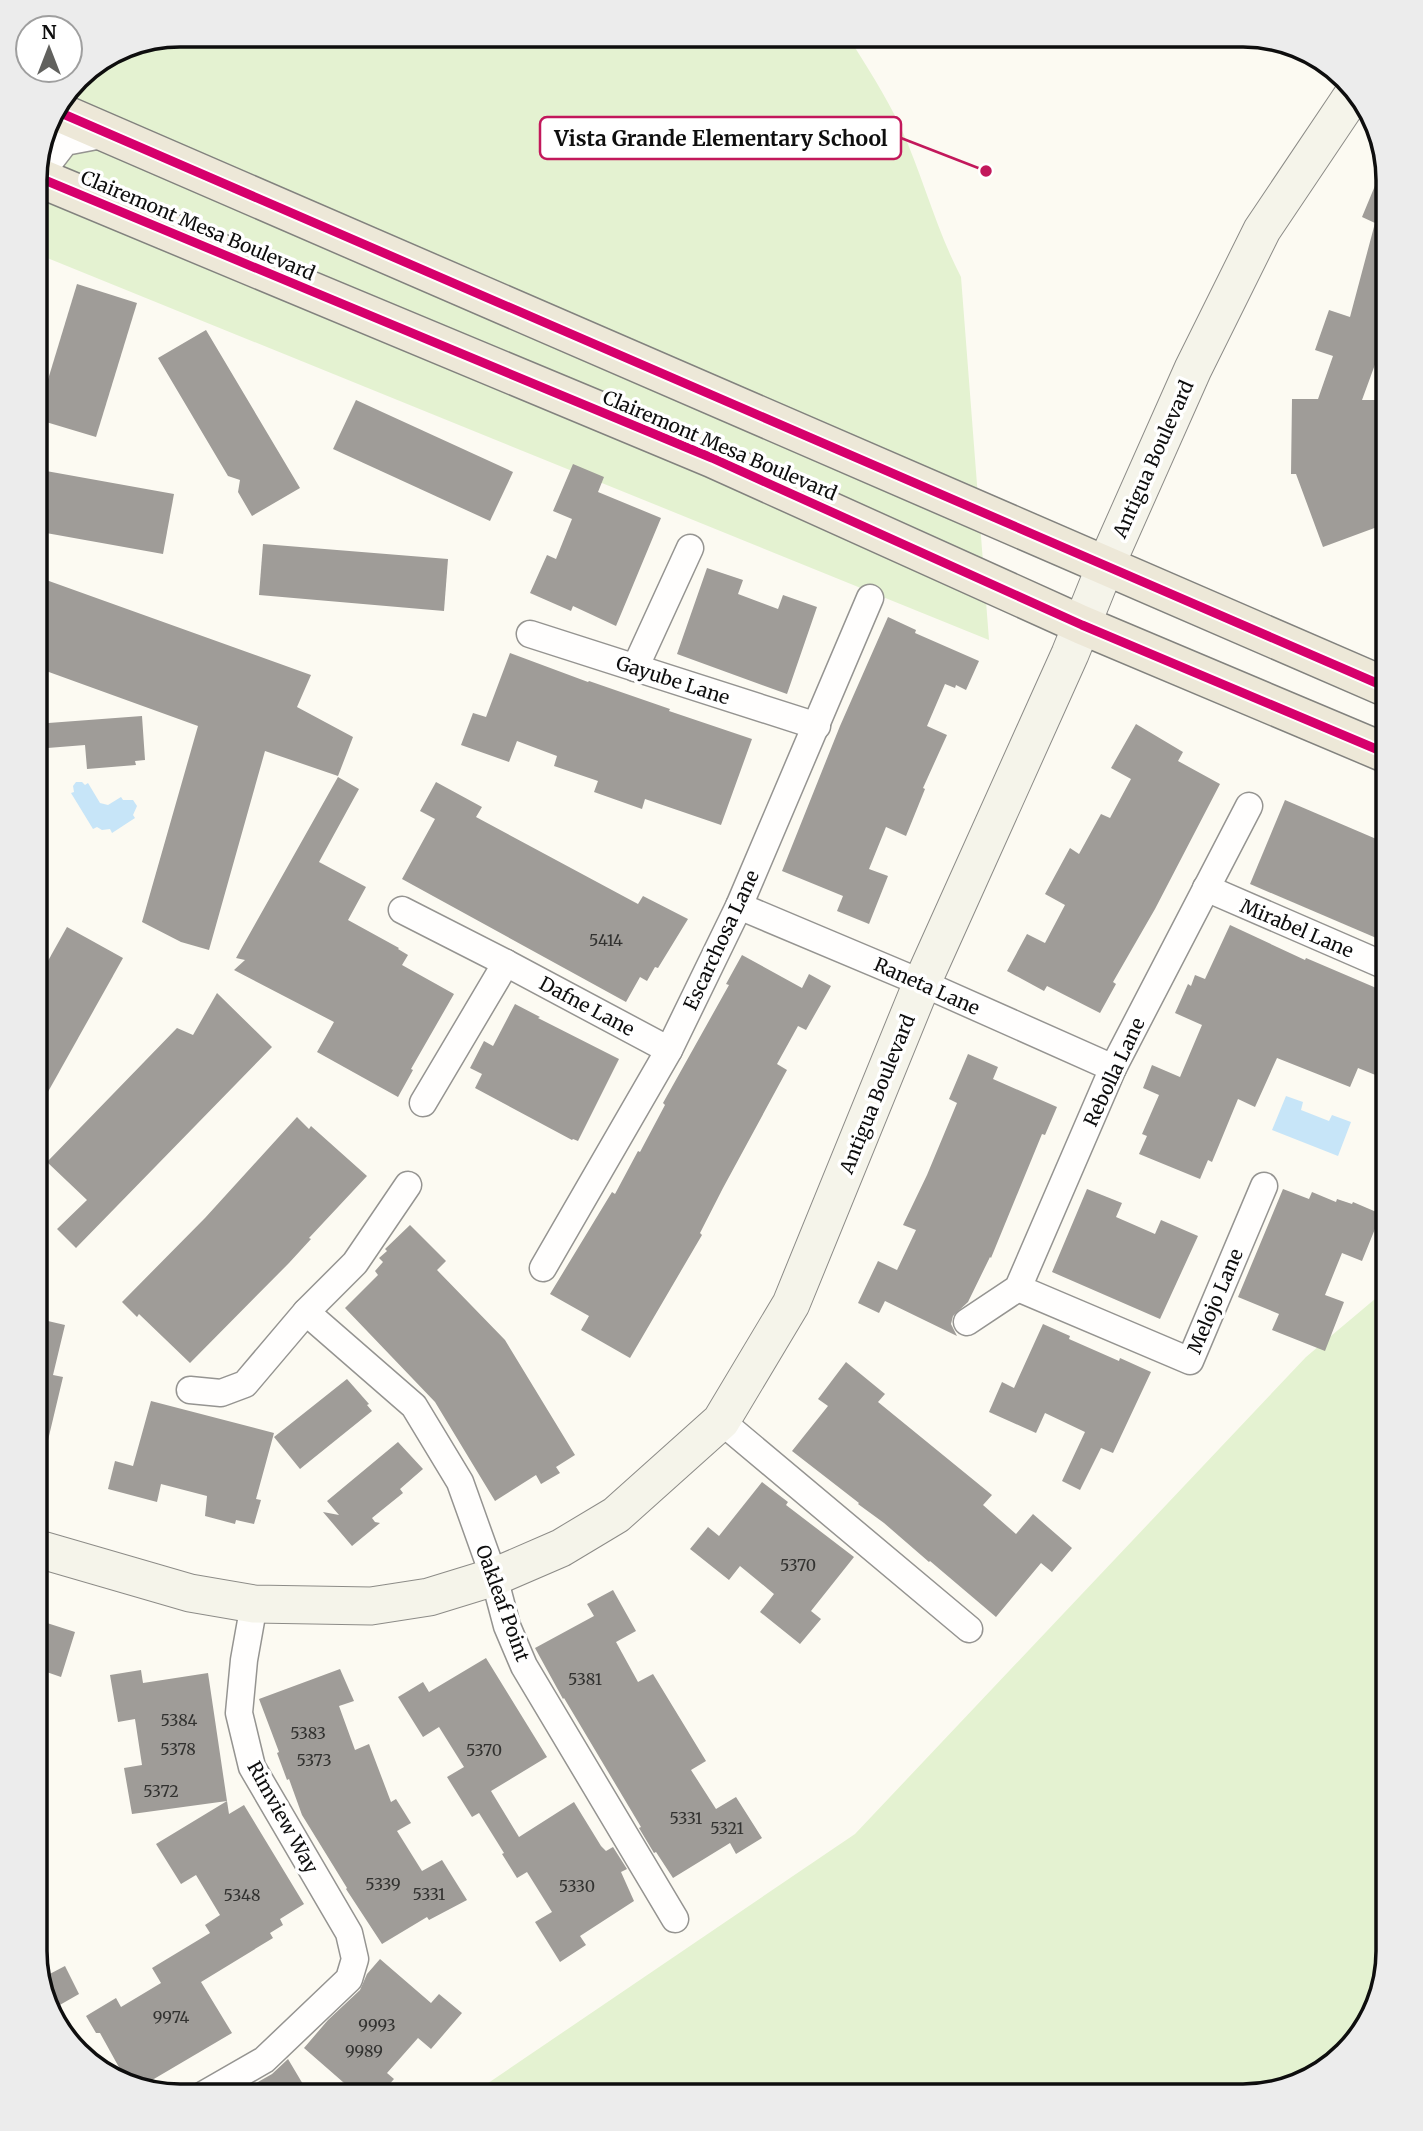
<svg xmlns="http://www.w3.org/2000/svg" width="1423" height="2131" viewBox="0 0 1423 2131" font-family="Merriweather,serif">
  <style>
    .green { fill: #e4f2d1 }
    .water { fill: #c7e5f8 }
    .building { fill: #9f9c98 }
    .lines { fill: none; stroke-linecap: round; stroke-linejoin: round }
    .street-casing { stroke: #959491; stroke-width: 29 }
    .secondary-casing { stroke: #8c8b87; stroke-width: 39 }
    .primary-casing { stroke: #82827e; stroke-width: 41 }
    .street { stroke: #fffefd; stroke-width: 26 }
    .secondary { stroke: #f5f4ea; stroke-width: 37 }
    .primary { stroke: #ede8d8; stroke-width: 38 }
    .cycleway-casing { stroke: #fff; stroke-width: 13 }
    .cycleway { stroke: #d6006c; stroke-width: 9 }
    .labels { text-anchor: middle; stroke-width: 7; stroke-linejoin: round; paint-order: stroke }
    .number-label { font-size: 16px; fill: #323230 }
    .street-label { font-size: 19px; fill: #0e0e0e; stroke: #fff }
    .rim { fill: none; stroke: #0e0e0e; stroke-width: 3.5 }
    .leader { fill: none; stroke: #c2185b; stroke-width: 2.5 }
    .callout-dot { fill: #c2185b; stroke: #fff; stroke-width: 2.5 }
    .callout { fill: #fff; stroke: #c2185b; stroke-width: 2.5 }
    .callout-label { font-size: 21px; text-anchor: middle; font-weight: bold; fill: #0e0e0e }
  </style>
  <rect width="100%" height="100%" fill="#fcfaf2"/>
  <g class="green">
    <path d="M180 35H847C866 65 886 96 901 128 923 177 936 229 961 277L989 640 35 253V171L50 116 78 77 125 46Z"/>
    <path d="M1388 1288V1951L1368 2024 1315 2077 1243 2096H469L855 1834 1306 1357Z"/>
  </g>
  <g class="water">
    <path d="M76 782H82L85 785 88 783 100 803 108 805 121 797 123 800H133L137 806 133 815 135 818 112 833 110 829 102 830 97 827 93 829 71 793 74 792 73 786Z"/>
    <path d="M1286 1096 1303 1102 1301 1110 1329 1121 1332 1115 1351 1122 1338 1156 1272 1130Z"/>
  </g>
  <g class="building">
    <path d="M1384 164 1388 180V329L1362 400H1380V453L1388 474V523L1323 547 1296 474H1291L1292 399H1318L1333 356 1315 350 1329 310 1350 317 1375 223 1362 217Z"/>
    <path d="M77 284 137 303 96 437 36 419Z"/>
    <path d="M206 330 300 488 252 516 238 492 240 480 228 476 158 358Z"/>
    <path d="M356 400 513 472 490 521 333 449Z"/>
    <path d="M573 464 604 477 598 492 661 518 616 626 573 606 571 611 530 593 547 555 556 559 572 519 553 511Z"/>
    <path d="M35 469 174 494 163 554 35 531Z"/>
    <path d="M263 544 448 559 444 611 259 595Z"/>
    <path d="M707 568 743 580 738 594 778 609 783 595 817 607 787 694 677 654Z"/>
    <path d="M35 576 311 675 297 707 353 737 338 776 265 751 209 950 181 942 142 922 198 726 35 667Z"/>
    <path d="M888 617 916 630 915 633 979 661 966 690 956 685 955 688 945 684 927 726 947 735 923 788 925 789 906 836 886 827 869 869 888 876 869 924 837 911 843 896 782 871 840 726Z"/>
    <path d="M510 653 588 682 589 681 670 709 669 711 752 739 721 825 645 799 642 809 594 792 598 781 554 766 557 756 517 741 509 762 461 745 473 713 486 717Z"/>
    <path d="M142 716 145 760 135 761 136 765 87 769 85 745 35 749V724Z"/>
    <path d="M1136 724 1183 752 1178 761 1220 784 1155 909 1113 982 1116 984 1100 1013 1047 986 1044 991 1007 971 1027 934 1045 943 1065 905 1045 894 1070 848 1079 854 1101 814 1110 818 1131 779 1111 768Z"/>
    <path d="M338 777 359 789 319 862 366 887 348 920 399 948 398 949 408 955 402 965 454 994 411 1069 413 1070 398 1097 317 1052 334 1022 234 970 245 960 236 958Z"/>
    <path d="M436 782 482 807 476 817 638 904 643 896 688 919 658 968 655 967 647 981 640 977 626 1002 402 879 435 819 420 811Z"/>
    <path d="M1285 800 1388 844V943L1250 884Z"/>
    <path d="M1230 925 1305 960 1306 958 1388 993V1080L1358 1068 1350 1087 1277 1058 1255 1107 1238 1099 1212 1162 1208 1160 1200 1179 1139 1154 1147 1136 1142 1134 1159 1095 1143 1088 1152 1065 1180 1077 1202 1025 1175 1013 1188 984 1191 986 1195 975 1205 979Z"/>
    <path d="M67 927 123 958 35 1115V984Z"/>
    <path d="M742 955 802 988 809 974 831 986 806 1030 798 1026 777 1064 787 1070 723 1188 700 1233 702 1235 630 1358 581 1330 589 1316 550 1294 612 1192 615 1194 638 1151 640 1152 665 1105 663 1103 729 985 726 984Z"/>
    <path d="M217 993 272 1047 76 1248 57 1229 87 1200 47 1162 177 1028 193 1035Z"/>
    <path d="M515 1004 540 1017 538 1018 619 1059 578 1141 573 1139 572 1140 475 1088 482 1074 470 1068 484 1041 493 1046Z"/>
    <path d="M968 1054 998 1067 993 1079 1057 1107 1045 1135 1042 1134 991 1258 990 1257 968 1302 953 1316 951 1324 957 1336 885 1301 879 1313 858 1303 878 1261 897 1270 916 1230 903 1225 927 1175 957 1103 949 1099Z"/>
    <path d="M297 1117 309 1129 311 1126 367 1176 309 1238 311 1239 289 1263 190 1363 139 1314 137 1317 122 1302 205 1218Z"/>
    <path d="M1087 1189 1122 1203 1116 1217 1155 1234 1161 1220 1198 1236 1160 1319 1052 1272Z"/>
    <path d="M1283 1189 1309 1199 1312 1192 1336 1202 1337 1199 1352 1204 1353 1202 1381 1214 1362 1261 1342 1253 1325 1295 1344 1302 1325 1351 1272 1330 1279 1314 1238 1297Z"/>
    <path d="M410 1225 446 1261 437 1270 505 1340 575 1455 556 1467 560 1473 541 1484 536 1475 495 1501 435 1402 345 1308 378 1275 375 1271 383 1262 379 1258 387 1251 385 1249Z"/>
    <path d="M35 1318 65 1325 53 1375 63 1377 44 1457 35 1456Z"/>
    <path d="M1043 1324 1070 1336 1069 1339 1119 1361 1120 1358 1151 1372 1113 1453 1101 1448 1080 1490 1062 1481 1085 1432 1045 1413 1036 1433 989 1412 1002 1382 1014 1388Z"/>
    <path d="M846 1362 885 1394 878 1402 992 1495 983 1505 1016 1534 1033 1514 1072 1548 1052 1572 1041 1563 996 1617 930 1561 929 1562 884 1523 858 1504 859 1503 792 1451 828 1406 818 1399Z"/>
    <path d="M347 1379 369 1404 367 1405 372 1411 300 1469 274 1437Z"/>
    <path d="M151 1401 274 1433 256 1499 261 1500 254 1524 236 1520 235 1524 205 1516 207 1496 161 1484 157 1502 108 1489 115 1461 133 1466Z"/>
    <path d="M398 1442 423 1469 400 1489 403 1493 372 1518 375 1522 380 1523 352 1546 323 1512 339 1515 327 1501Z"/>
    <path d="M762 1482 788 1502 786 1505 854 1557 811 1611 821 1619 800 1644 760 1612 774 1594 740 1566 729 1580 690 1549 708 1527 719 1536Z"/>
    <path d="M613 1590 636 1631 616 1642 638 1682 653 1674 706 1761 691 1770 716 1809 736 1797 762 1838 736 1854 730 1843 673 1878 656 1852 654 1853 639 1828 641 1827 564 1698 563 1699 535 1648 594 1616 587 1604Z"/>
    <path d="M47 1623 75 1632 61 1677 35 1668V1636L42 1638Z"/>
    <path d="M486 1658 547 1757 491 1791 519 1837 574 1802 601 1846 606 1851 613 1847 627 1869 621 1872 634 1901 580 1936 586 1945 560 1962 535 1922 552 1912 527 1872 517 1878 502 1854 504 1853 479 1813 472 1817 447 1777 464 1767 439 1727 423 1737 398 1697 423 1682 429 1692Z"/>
    <path d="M340 1669 354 1701 339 1706 355 1750 369 1744 391 1802 396 1799 411 1823 397 1831 422 1871 442 1860 467 1900 429 1920 427 1917 382 1944 346 1889 347 1888 302 1815 289 1779 287 1780 277 1753 279 1752 259 1699Z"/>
    <path d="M141 1670 143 1683 208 1673 227 1801 132 1814 124 1768 142 1765 135 1719 118 1722 110 1675Z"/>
    <path d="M227 1801 229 1814 244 1805 304 1904 280 1919 283 1925 270 1933 273 1938 201 1982 232 2033 142 2086 126 2080 100 2033H96L86 2016 116 1998 121 2007 161 1983 152 1968 210 1933 205 1925 220 1915 196 1875 181 1884 156 1844Z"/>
    <path d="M380 1959 431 2003 439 1994 462 2013 431 2049 418 2038 387 2073 394 2079 379 2096H359L304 2048 328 2020 360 1990 367 1974Z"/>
    <path d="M65 1966 79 1994 51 2010 42 1978Z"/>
    <path d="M288 2059 310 2096H233L272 2074Z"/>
  </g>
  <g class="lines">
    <defs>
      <g id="street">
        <path d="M35 183 38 177 65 142 107 134"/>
        <path d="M530 634 817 726"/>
        <path d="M635 668 690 548"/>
        <path d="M1206 888 1388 967"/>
        <path d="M739 906 922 983 1113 1068"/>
        <path d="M402 910 506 963 669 1050"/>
        <path d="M423 1103 506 963"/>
        <path d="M543 1268 669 1050 739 906 870 598"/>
        <path d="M1018 1288 1190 1361 1264 1186"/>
        <path d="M306 1312 414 1406 460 1482 494 1577 507 1626 524 1666 675 1919"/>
        <path d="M967 1322 1018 1288 1113 1068 1249 806"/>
        <path d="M190 1390 221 1393 245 1384 306 1312 355 1263 408 1185"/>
        <path d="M721 1421 969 1629"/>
        <path d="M201 2096 264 2060 349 1979 355 1959 349 1933 252 1767 239 1713 244 1660 254 1604"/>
      </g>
      <path id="secondary" d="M35 1548 190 1593 254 1604 371 1606 429 1597 494 1577 561 1548 616 1515 721 1421 791 1304 922 983 1070 654 1105 567 1193 369 1262 230 1354 93"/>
      <g id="primary">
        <path d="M54 110 1388 688"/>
        <path d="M35 176 712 458 1082 625 1388 754"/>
      </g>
    </defs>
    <use href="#street" class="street-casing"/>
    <use href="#secondary" class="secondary-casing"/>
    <use href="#primary" class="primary-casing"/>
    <use href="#street" class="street"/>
    <use href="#secondary" class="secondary"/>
    <use href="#primary" class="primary"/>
    <defs>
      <g id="cycleway">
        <path d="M54 110 1388 688"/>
        <path d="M35 176 712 458 1082 625 1388 754"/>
      </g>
    </defs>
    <use href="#cycleway" class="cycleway-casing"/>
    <use href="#cycleway" class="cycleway"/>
  </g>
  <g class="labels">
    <g class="number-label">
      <text x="606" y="946">5414</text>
      <text x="798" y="1571">5370</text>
      <text x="585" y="1685">5381</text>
      <text x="179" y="1726">5384</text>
      <text x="308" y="1739">5383</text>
      <text x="178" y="1755">5378</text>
      <text x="484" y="1756">5370</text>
      <text x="314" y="1766">5373</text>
      <text x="161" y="1797">5372</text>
      <text x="686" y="1824">5331</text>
      <text x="727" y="1834">5321</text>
      <text x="383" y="1890">5339</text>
      <text x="577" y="1892">5330</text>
      <text x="429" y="1900">5331</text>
      <text x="242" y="1901">5348</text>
      <text x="171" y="2023">9974</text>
      <text x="377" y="2031">9993</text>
      <text x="364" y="2057">9989</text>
    </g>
    <g class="street-label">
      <text transform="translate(198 225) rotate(23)" y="7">Clairemont Mesa Boulevard</text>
      <text transform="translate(720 445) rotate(23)" y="7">Clairemont Mesa Boulevard</text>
      <text transform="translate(1153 459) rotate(-66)" y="7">Antigua Boulevard</text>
      <text transform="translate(673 680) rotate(18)" y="7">Gayube Lane</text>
      <text transform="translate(1297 928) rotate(23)" y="7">Mirabel Lane</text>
      <text transform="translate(721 940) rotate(-65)" y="7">Escarchosa Lane</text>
      <text transform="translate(927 986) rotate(24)" y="7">Raneta Lane</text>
      <text transform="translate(587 1006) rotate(28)" y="7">Dafne Lane</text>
      <text transform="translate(1114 1072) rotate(-65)" y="7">Rebolla Lane</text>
      <text transform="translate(877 1094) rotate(-68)" y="7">Antigua Boulevard</text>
      <text transform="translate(1215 1301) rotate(-67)" y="7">Melojo Lane</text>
      <text transform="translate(503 1603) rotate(70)" y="7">Oakleaf Point</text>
      <text transform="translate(283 1817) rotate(61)" y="7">Rimview Way</text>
    </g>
  </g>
  <path d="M0 0H1423V2131H0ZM180 47H1243A133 133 0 0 1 1376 180V1951A133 133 0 0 1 1243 2084H180A133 133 0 0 1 47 1951V180A133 133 0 0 1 180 47Z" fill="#ececec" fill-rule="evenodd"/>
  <path class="rim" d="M180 47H1243A133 133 0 0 1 1376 180V1951A133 133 0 0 1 1243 2084H180A133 133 0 0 1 47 1951V180A133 133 0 0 1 180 47Z"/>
  <path class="leader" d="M986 171L901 138"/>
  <circle class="callout-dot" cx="986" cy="171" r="7"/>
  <rect class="callout" x="540" y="117" width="361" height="42" rx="7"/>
  <g class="callout-label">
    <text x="721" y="146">Vista Grande Elementary School</text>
  </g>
  <g transform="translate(49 49)"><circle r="33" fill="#ffffff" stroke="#9f9f9f" stroke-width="2"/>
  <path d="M0-5L12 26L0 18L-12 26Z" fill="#61615e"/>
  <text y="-10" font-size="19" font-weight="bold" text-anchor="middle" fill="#0e0e0e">N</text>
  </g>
</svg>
